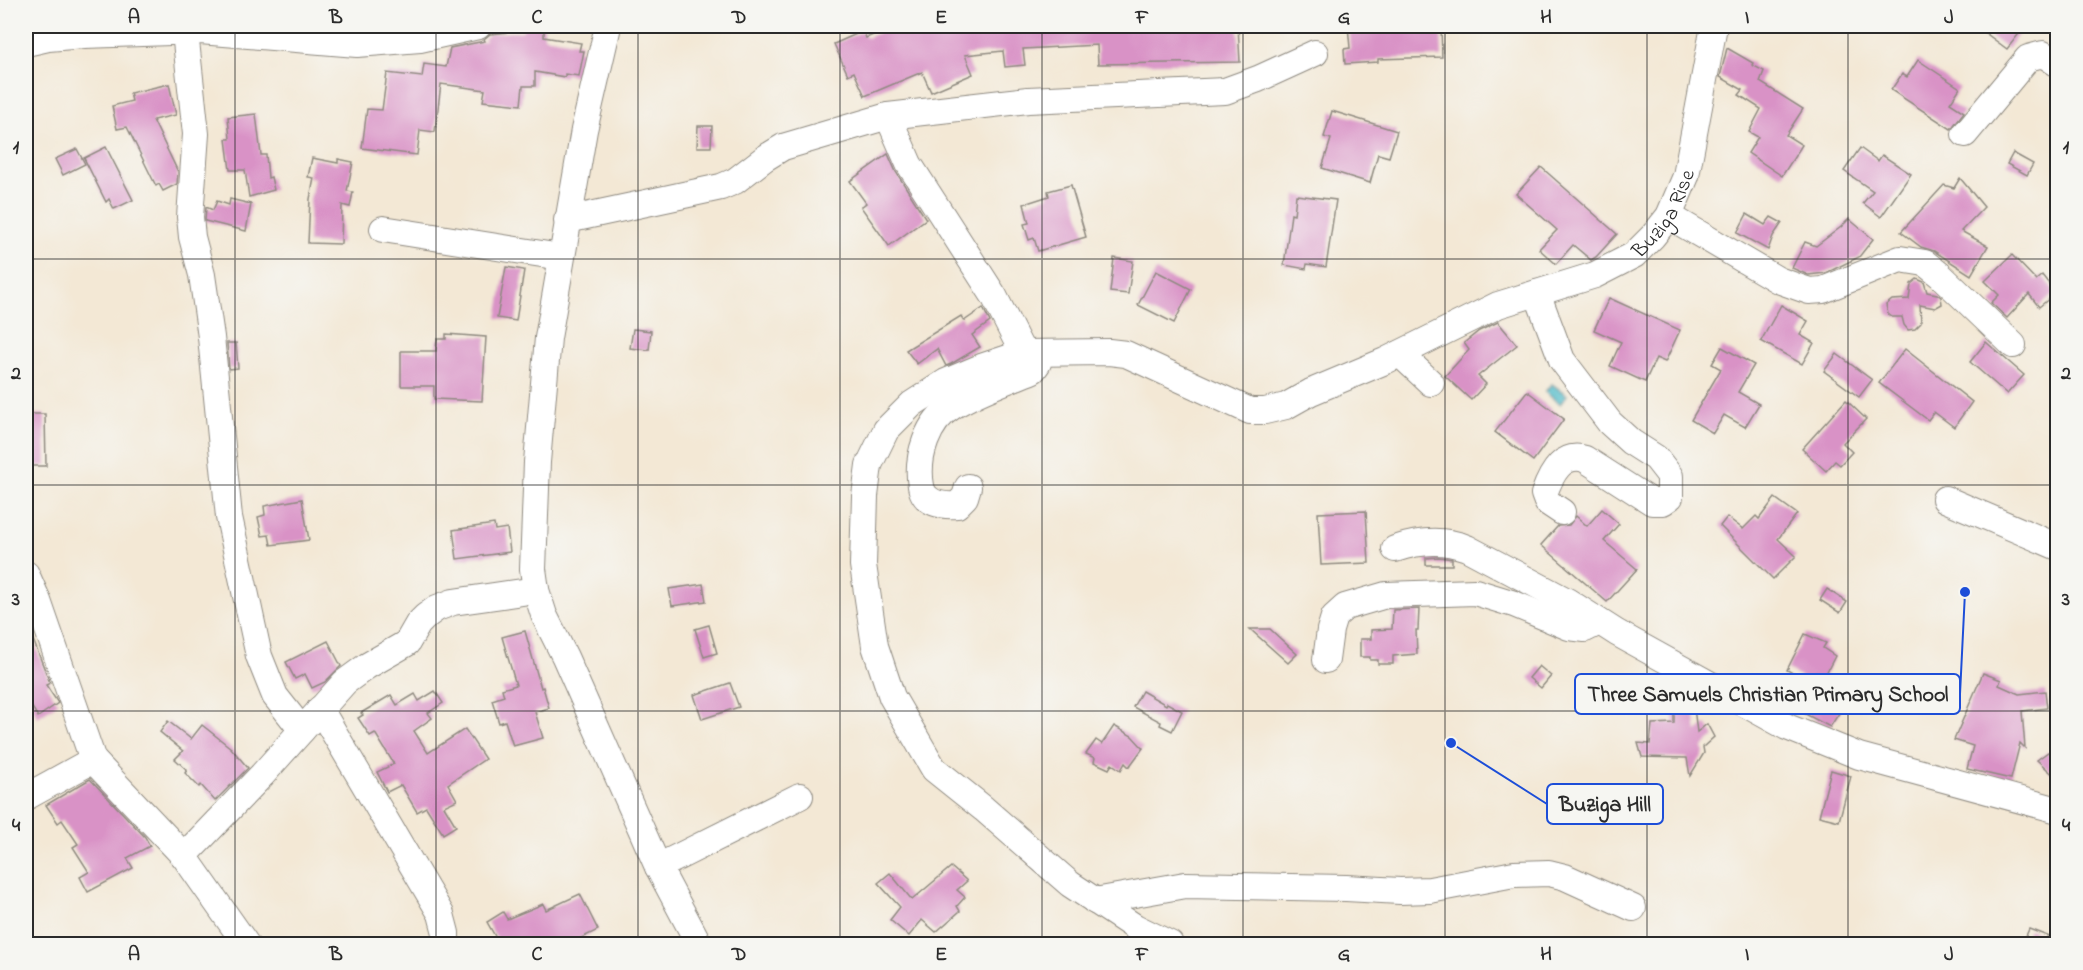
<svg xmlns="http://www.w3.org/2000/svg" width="2083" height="970" viewBox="0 0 2083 970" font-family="'Indie Flower',sans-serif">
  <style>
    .water { fill: #4db9c8; stroke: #3c727a; stroke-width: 1.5 }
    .building { fill: #d992c6 }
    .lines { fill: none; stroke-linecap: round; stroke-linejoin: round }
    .minor-casing { stroke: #8f8a80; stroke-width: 28 }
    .minor { stroke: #fff; stroke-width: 26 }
    .grid { fill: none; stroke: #2b2b2b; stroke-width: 1.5; stroke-opacity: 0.55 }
    .labels { text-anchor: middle; stroke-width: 6; stroke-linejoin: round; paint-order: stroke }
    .street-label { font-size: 21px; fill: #2b2b2b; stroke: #f6f6f2 }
    .leader { fill: none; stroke: #1d4ed8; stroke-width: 2 }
    .callout-dot { fill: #1d4ed8; stroke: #f6f6f2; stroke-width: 2 }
    .callout { fill: #f6f6f2; stroke: #1d4ed8; stroke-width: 2 }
    .callout-label { font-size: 22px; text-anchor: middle; font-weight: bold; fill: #2b2b2b }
    .neatline { fill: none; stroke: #2b2b2b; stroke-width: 2 }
    .grid-label { font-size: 20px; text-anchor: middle; font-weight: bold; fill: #2b2b2b }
  </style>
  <rect width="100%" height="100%" fill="#f6f6f2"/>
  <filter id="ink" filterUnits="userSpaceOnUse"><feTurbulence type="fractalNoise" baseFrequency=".0167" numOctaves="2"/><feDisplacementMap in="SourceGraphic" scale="12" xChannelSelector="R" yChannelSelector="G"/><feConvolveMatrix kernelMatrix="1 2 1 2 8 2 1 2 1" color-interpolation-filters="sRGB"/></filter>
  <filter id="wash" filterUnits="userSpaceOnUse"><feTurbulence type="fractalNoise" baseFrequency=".008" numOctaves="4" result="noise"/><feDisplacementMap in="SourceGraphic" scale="24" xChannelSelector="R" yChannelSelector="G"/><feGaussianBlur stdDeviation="1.35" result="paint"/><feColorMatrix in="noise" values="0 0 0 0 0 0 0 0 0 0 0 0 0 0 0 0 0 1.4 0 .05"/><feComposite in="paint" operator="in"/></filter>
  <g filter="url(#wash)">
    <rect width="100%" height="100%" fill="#f3e8d5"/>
    <path class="water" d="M1552 384 1567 395 1560 404 1545 392Z"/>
    <g id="blocks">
      <g class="building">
        <path d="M523 26H544V37L581 43 579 51H584L579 76 565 74V77L535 72V86H523L521 105 483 101 485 90 441 84 435 132 420 130 417 155 362 148 367 109 382 110 387 73 422 77 424 64 446 67 450 48 485 41 484 39 490 34 523 31Z"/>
        <path d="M895 26H939L943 33 957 26H1238L1240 62 1098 64 1097 45 1023 49 1025 65 1005 67 1003 51 965 55 973 74 931 92 922 72 865 96 854 72 848 75 834 44 863 31 866 38Z"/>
        <path d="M1348 26H1441L1442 57 1378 59V62L1345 64 1344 49 1350 48Z"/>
        <path d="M1976 26H2025L2007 49Z"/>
        <path d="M1727 48 1753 63 1752 65 1764 71 1760 82 1803 109 1786 135 1802 145 1782 176 1748 153 1758 137 1749 132 1761 109 1739 95 1743 90 1720 77Z"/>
        <path d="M1918 60 1960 88 1950 103 1964 112 1951 129 1891 90 1902 74 1907 77Z"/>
        <path d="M169 84 176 115 153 120 178 172 177 184 163 191 159 184 156 186 127 127 117 129 112 106 132 101 130 93Z"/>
        <path d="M1332 111 1397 131 1389 157 1378 154 1370 183 1322 168 1331 139 1324 137Z"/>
        <path d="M256 114 261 155H266L268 178 271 177 274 190 249 197 245 170H230L226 139H230L228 117Z"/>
        <path d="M698 126H712L711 147H697Z"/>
        <path d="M106 147 133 200 114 209 109 199 106 202 84 158Z"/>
        <path d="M1860 148 1878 161 1882 155 1911 174 1881 217 1863 203 1873 191 1844 171Z"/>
        <path d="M77 149 85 164 63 175 55 159Z"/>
        <path d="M2013 153 2033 164 2027 175 2007 164Z"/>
        <path d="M888 154 896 172 926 219 889 246 861 207 866 203 850 181Z"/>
        <path d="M312 158 338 163V159L353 162 347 191 353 192 350 207 342 205 341 244 308 243 310 199 314 178 308 177Z"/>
        <path d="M1541 167 1617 234 1596 257 1591 260 1573 245 1556 264 1539 249 1557 230 1516 194Z"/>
        <path d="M1960 178 1984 207 1961 231 1988 246 1971 275 1934 251 1921 247 1901 232 1944 185 1954 188Z"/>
        <path d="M1071 185 1086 237 1038 251 1034 238 1029 240 1024 224 1029 223 1024 204 1049 196 1048 191Z"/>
        <path d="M1296 195 1336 200 1326 267 1307 264 1306 269 1284 265 1291 214 1294 215Z"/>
        <path d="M230 199 251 204 246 231 205 221 206 207 213 210 217 201 229 205Z"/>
        <path d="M1747 214 1765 225 1771 217 1782 223 1773 236 1768 250 1737 233Z"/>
        <path d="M1849 219 1873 239 1859 257 1826 273 1808 275 1792 268 1805 242 1816 246 1841 227Z"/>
        <path d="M2012 255 2036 280 2042 275 2056 293 2039 307 2029 294 2007 318 1991 303 1999 295 1985 281Z"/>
        <path d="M1114 258 1133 261 1128 294 1110 292Z"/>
        <path d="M506 267 524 270 516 321 497 318Z"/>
        <path d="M1156 271 1191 289 1174 323 1138 305Z"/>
        <path d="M1917 279 1924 282 1927 292 1937 294 1941 297 1942 304 1935 308 1920 305 1921 323 1915 329 1908 330 1904 325 1902 317H1892L1888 314 1886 305 1892 300 1909 299 1911 284Z"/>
        <path d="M1609 298 1680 330 1665 362 1656 358 1645 382 1610 366 1621 342 1594 330Z"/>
        <path d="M1781 305 1808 321 1800 335 1814 343 1802 364 1761 341Z"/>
        <path d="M983 308 990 322 972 335 980 347 951 364 946 366 937 349 917 364 906 350 961 316 964 321Z"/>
        <path d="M1498 322 1517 345 1478 376 1486 384 1471 400 1445 376 1469 350 1464 343 1479 331Z"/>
        <path d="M633 329 651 331 649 350 630 348Z"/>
        <path d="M446 334 486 337 482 401 434 399V386H401V351H436L437 339H446Z"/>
        <path d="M1986 342 2024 375 2007 394 1970 362Z"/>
        <path d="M227 343H236L238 368 229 369Z"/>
        <path d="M1722 347 1754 365 1738 392 1759 404 1745 427 1724 415 1713 433 1691 420 1721 369 1712 364Z"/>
        <path d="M1905 349 1972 402 1954 427 1934 412 1928 420 1879 383Z"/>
        <path d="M1837 354 1872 380 1859 397 1824 371Z"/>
        <path d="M1527 391 1564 419 1533 461 1495 432Z"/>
        <path d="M1846 400 1866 419 1843 443 1852 452 1840 465 1835 461 1826 471 1802 449Z"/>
        <path d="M26 414H45L46 466H26Z"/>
        <path d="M1775 498 1797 514 1778 539 1796 556 1773 579 1720 526 1727 517 1743 529 1756 516 1759 519Z"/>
        <path d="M302 499 309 540 271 545 269 535 262 536 258 517 265 515 264 506Z"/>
        <path d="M1602 509 1619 524 1604 541 1637 569 1607 602 1541 545 1558 526 1569 525 1576 516 1587 526Z"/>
        <path d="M1366 511 1369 563 1321 565 1318 513Z"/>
        <path d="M494 524 495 530 507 528 510 552 457 559 453 530Z"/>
        <path d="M1439 557 1452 559V565H1426V558Z"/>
        <path d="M703 584 706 601 672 606 669 589Z"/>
        <path d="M1827 589 1847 602 1840 613 1820 600Z"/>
        <path d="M1419 609 1418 630H1416L1417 654 1393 656V664H1378V660H1370V657H1360V639H1371V630L1392 629 1393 610Z"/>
        <path d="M26 622 50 683 46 685 58 703 38 717 26 698Z"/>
        <path d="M709 625 717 653 704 657 695 629Z"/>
        <path d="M1250 629H1270L1297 654 1288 663Z"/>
        <path d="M525 631 541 688 543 687 549 708 535 712 543 738 513 746 505 721 499 723 492 700 504 696 502 689 516 685 502 637Z"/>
        <path d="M1805 634 1826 643 1823 648 1835 656 1820 685 1847 701 1830 727 1792 707 1808 681 1787 670Z"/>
        <path d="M328 641 341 666 325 682 312 688 305 674 295 679 286 662Z"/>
        <path d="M1539 666 1551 676 1541 688 1529 678Z"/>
        <path d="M1983 673 2001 680 1999 685 2019 694 2045 691 2047 708 2022 711 2025 748 2020 743 2011 779 1967 769 1973 746 1954 740Z"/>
        <path d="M730 683 739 707 702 719 694 695Z"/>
        <path d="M435 691 443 703 428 713 432 718 414 731 428 753 465 729 485 759 448 784 457 800 444 806 456 826 443 834 426 807 417 812 401 785 387 792 377 772 394 764 375 733 370 736 358 718 363 715 361 713 391 695 397 705 415 694 419 701Z"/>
        <path d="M1142 691 1166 705 1167 703 1182 711 1172 731 1160 725 1161 722 1133 707Z"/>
        <path d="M1674 707 1694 708 1697 732 1707 724 1714 737 1703 747 1704 753 1690 776 1687 758 1642 757 1638 743 1650 744 1652 724 1674 723Z"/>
        <path d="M168 721 191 739 202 725 231 748 248 768 215 801 201 785 199 787 185 773 187 770 175 759 183 751 160 732Z"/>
        <path d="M1114 726 1132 736 1143 748 1129 767 1125 763 1121 770 1112 764 1109 769 1094 762 1095 758 1086 754 1096 740 1102 744Z"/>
        <path d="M2048 752 2058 760V779L2037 760Z"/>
        <path d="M1831 770 1851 776 1839 821 1819 816Z"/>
        <path d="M90 779 145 837 150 846 127 858 133 868 88 892 80 877 89 872 73 847 78 844 62 820 58 823 46 805Z"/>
        <path d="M951 867 967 881 957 890 965 897 957 906 960 911 936 932 922 920 909 936 890 920 900 907 878 883 890 873 912 900Z"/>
        <path d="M580 894 598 930 567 945H500L487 922 503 912 507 919 543 904 546 910Z"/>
        <path d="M2029 929 2058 940V945H2022Z"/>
      </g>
    </g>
  </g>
  <g filter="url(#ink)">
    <use href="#blocks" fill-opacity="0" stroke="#8f8a80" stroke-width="1.5"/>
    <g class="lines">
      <defs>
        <g id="minor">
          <path d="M608 26 584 130 548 338 537 462 533 569 536 590 544 615 565 657 658 867 699 944"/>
          <path d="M185 32 196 134 190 217 192 237 202 275 211 337 229 517 259 656 275 696 302 730"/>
          <path d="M26 43 48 38 84 35 200 31 357 44 420 39 478 26"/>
          <path d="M888 116 909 164 994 296 1023 353"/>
          <path d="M1965 134 2028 58 2043 54 2058 64"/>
          <path d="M1669 216 1778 280 1809 291 1823 290 1900 259 1925 263 1940 275 2013 345"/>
          <path d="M567 220 721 187 735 181 765 158 783 147 888 116 1028 100 1225 91 1258 79 1315 53"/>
          <path d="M383 229 561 257"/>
          <path d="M1537 293 1562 360 1610 423 1631 442 1656 458 1670 476V497L1663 502H1652L1585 459C1562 452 1551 474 1544 494L1547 502 1562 512"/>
          <path d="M1400 354 1431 383"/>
          <path d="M968 487 965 497 957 505C942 506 924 504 921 486 916 458 927 421 953 406 977 391 1007 381 1033 370L1038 363 1037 353"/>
          <path d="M1945 499 2058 547"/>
          <path d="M1395 549C1418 541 1444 539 1467 548L1567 601 1617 633 1787 727 1859 756 2058 810"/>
          <path d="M26 574 38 601 93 760 184 856 246 944"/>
          <path d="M1326 660 1330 630 1334 617 1345 607 1386 595 1475 592 1514 604 1569 627 1585 629 1599 622"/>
          <path d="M320 709 441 914 446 933V944"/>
          <path d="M26 797 93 760"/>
          <path d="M184 856 262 775 345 682 367 666 407 643 418 624 426 616 437 608 453 602 536 590"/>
          <path d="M658 867 800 796"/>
          <path d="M1095 901 1185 885 1346 888 1400 891 1430 890 1514 874 1549 873 1565 877 1633 908"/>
          <path id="s1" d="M1170 944 1135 927 1070 884 984 809 934 769 892 697 875 646 863 565 865 496 869 465 886 430 912 404 946 382 984 366 1023 353 1109 352 1126 354 1250 411H1265L1286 406 1311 392 1385 361 1498 305 1595 275 1634 255 1653 236 1669 216 1686 176 1714 26"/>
        </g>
      </defs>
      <use href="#minor" class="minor-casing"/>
      <use href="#minor" class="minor"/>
    </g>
  </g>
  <path class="grid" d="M235 26V944M436 26V944M638 26V944M840 26V944M1042 26V944M1243 26V944M1445 26V944M1647 26V944M1848 26V944M26 259H2058M26 485H2058M26 711H2058"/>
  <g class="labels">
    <g class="street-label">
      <text dy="7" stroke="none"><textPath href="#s1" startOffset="1521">Buziga Rise</textPath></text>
    </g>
  </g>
  <path class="leader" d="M1965 592L1960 694M1451 743L1547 804"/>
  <g class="callout-dot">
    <circle cx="1965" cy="592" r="6"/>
    <circle cx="1451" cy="743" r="6"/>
  </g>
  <g class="callout">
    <rect x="1575" y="674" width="385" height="40" rx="6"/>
    <rect x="1547" y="784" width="116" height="40" rx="6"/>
  </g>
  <g class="callout-label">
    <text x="1768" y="701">Three Samuels Christian Primary School</text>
    <text x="1605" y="811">Buziga Hill</text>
  </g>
  <rect width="2083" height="970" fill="none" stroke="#f6f6f2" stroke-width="66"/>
  <rect x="33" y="33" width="2017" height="904" class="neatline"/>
  <g class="grid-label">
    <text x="134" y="23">A</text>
    <text x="336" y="23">B</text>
    <text x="537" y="23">C</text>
    <text x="739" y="23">D</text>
    <text x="941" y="23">E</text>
    <text x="1142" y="23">F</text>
    <text x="1344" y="23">G</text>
    <text x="1546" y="23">H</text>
    <text x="1747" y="23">I</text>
    <text x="1949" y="23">J</text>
    <text x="16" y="153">1</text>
    <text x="2066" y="153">1</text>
    <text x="16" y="379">2</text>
    <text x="2066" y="379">2</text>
    <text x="16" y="605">3</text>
    <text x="2066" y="605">3</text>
    <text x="16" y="831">4</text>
    <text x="2066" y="831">4</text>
    <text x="134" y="960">A</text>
    <text x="336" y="960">B</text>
    <text x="537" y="960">C</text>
    <text x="739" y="960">D</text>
    <text x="941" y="960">E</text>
    <text x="1142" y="960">F</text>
    <text x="1344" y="960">G</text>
    <text x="1546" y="960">H</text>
    <text x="1747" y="960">I</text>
    <text x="1949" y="960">J</text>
  </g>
</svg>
